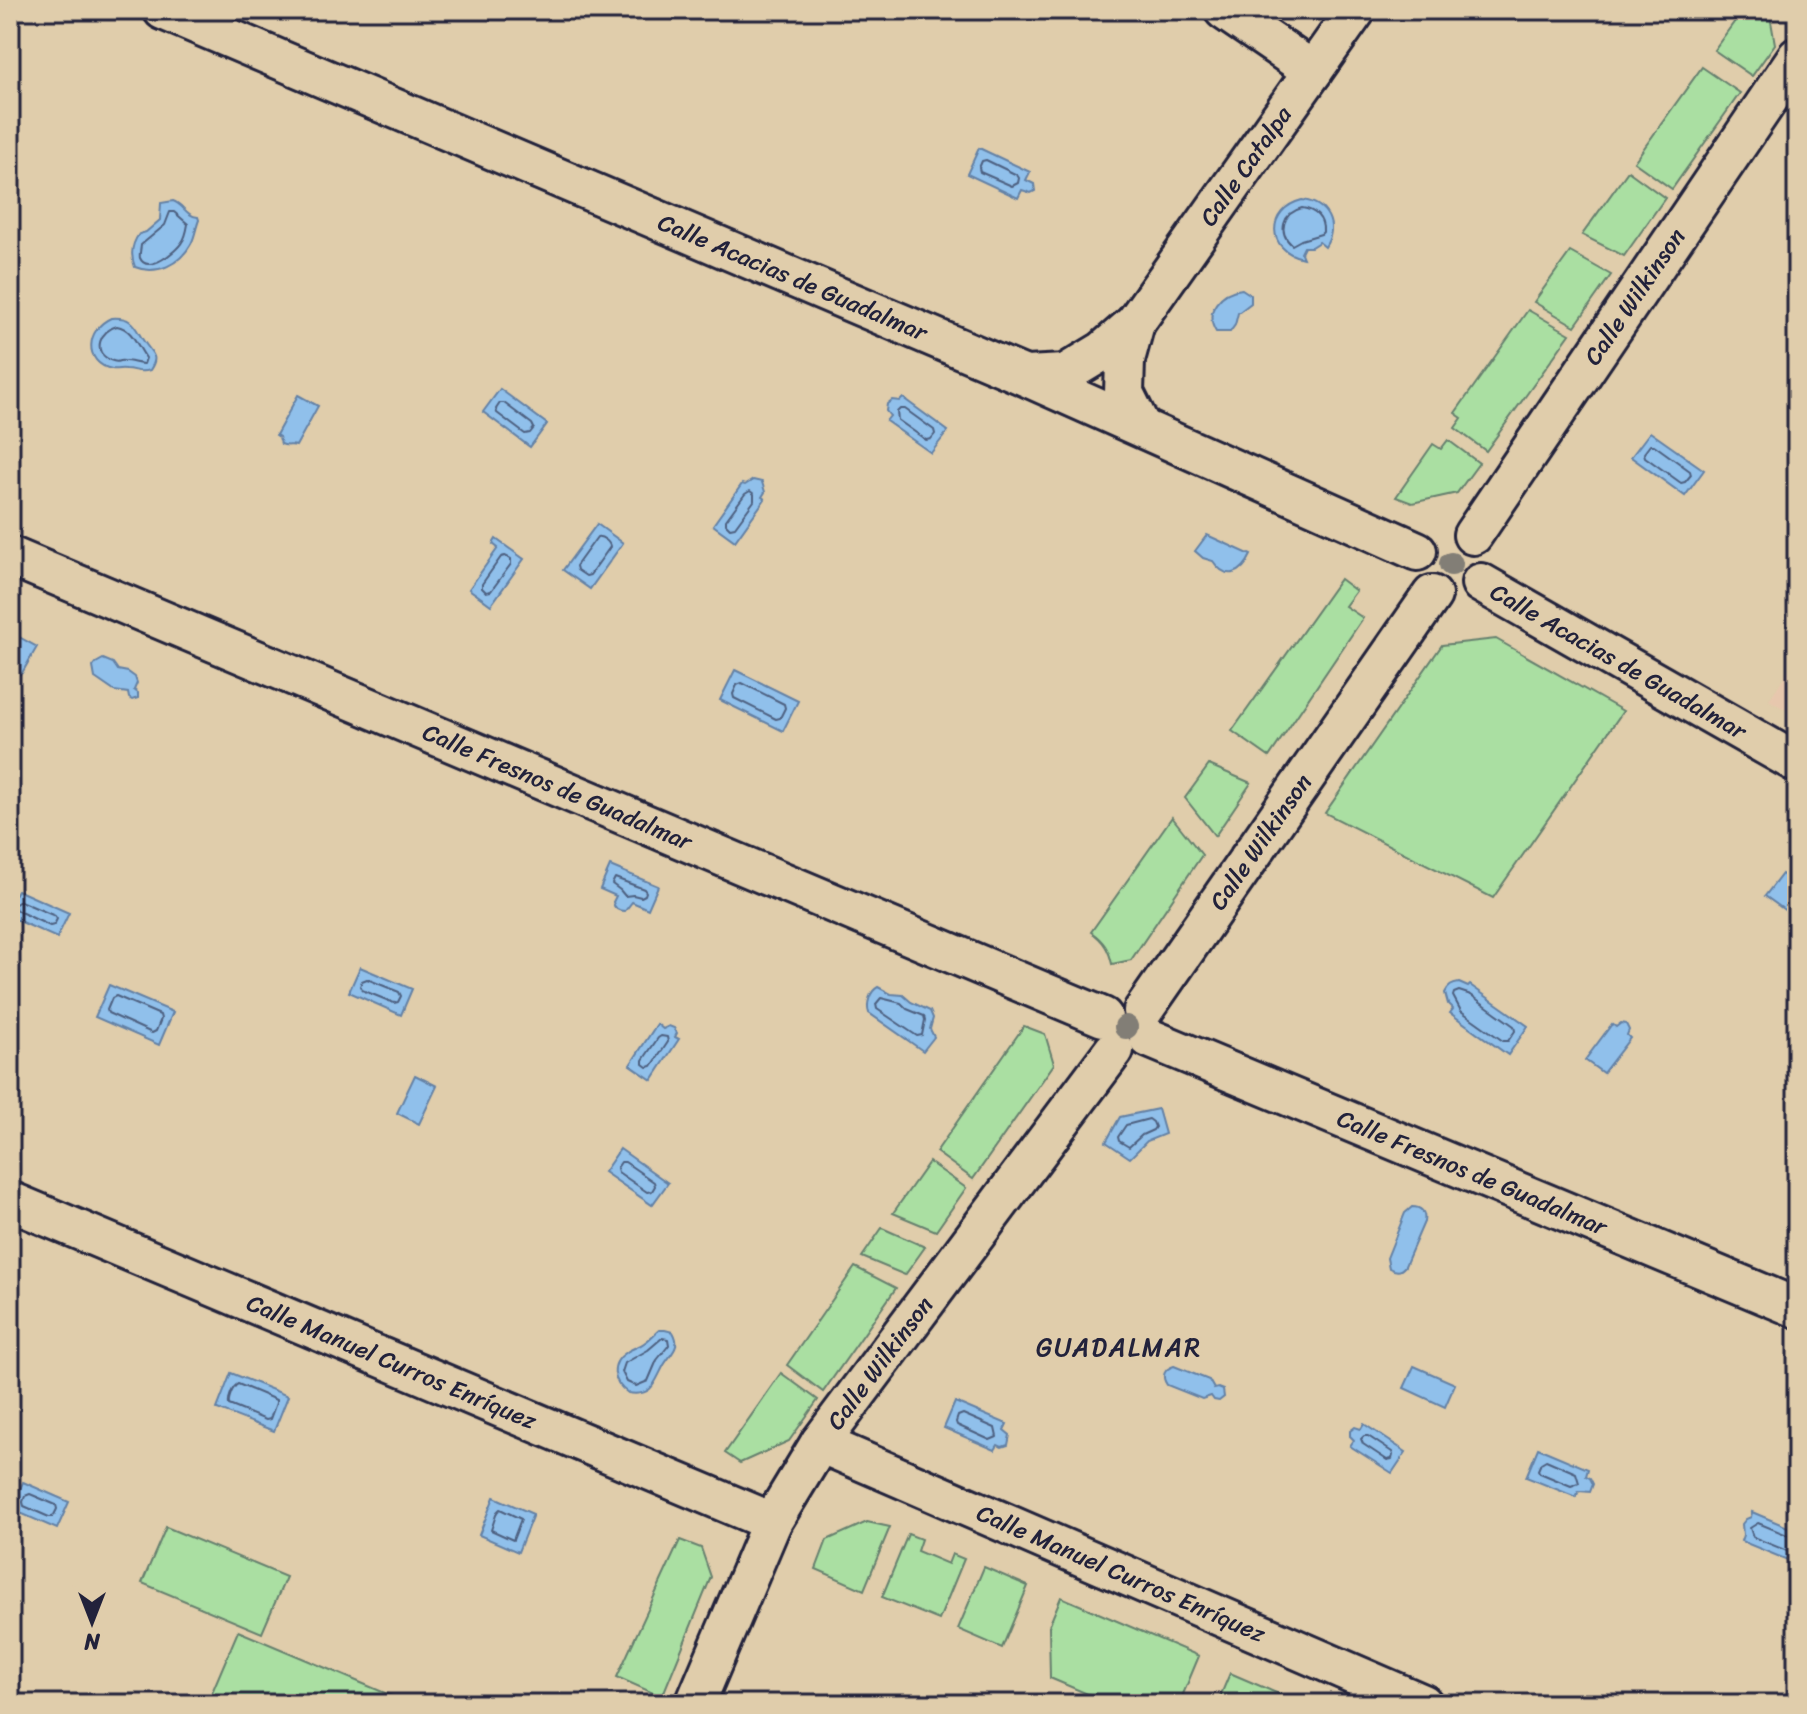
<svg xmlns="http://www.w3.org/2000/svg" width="1807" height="1714" viewBox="0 0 1807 1714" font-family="Sriracha,sans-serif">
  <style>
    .built { fill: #e7c7ad }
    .green { fill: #aadfa2; stroke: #66806e; stroke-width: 2 }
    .water { fill: #90c0eb; stroke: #6481a5; stroke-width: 2 }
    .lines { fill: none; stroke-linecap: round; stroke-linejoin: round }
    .shore { stroke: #4e6181; stroke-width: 2 }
    .minor-casing { stroke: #22223b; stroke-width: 44 }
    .minor { stroke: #e0cdab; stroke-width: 38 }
    .tree { fill: #827e76 }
    .labels { text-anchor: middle; stroke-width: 8; stroke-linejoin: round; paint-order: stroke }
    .street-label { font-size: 24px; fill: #22223b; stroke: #e0cdab }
    .neighbourhood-label { font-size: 26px; letter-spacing: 2px; fill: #22223b; stroke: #e0cdab }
  </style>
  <rect width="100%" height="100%" fill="#e0cdab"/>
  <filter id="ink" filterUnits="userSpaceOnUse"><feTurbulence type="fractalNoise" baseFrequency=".0125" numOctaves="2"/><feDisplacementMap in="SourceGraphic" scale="16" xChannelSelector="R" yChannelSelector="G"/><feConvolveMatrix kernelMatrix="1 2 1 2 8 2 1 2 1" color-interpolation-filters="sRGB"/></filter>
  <g filter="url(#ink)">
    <path class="built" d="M1797 657V716L1769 700Z"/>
    <g class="green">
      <path d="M1743 10H1769L1775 44 1752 76 1714 50Z"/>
      <path d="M1702 67 1740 93 1672 189 1634 162Z"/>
      <path d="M1628 171 1665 198 1624 256 1582 235Z"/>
      <path d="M1570 252 1611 275 1575 326 1534 302Z"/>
      <path d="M1528 310 1570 334 1486 451 1455 428 1462 418 1455 413Z"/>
      <path d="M1448 440 1479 463 1457 493 1412 503 1396 497 1433 444 1441 449Z"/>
      <path d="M1340 579 1356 591 1345 606 1363 618 1269 757 1232 731Z"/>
      <path d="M1496 639 1623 711 1493 898 1325 813 1442 645Z"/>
      <path d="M1209 765 1251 783 1215 836 1185 798Z"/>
      <path d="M1172 817 1202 855 1131 960 1112 964C1109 950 1104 941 1091 932Z"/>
      <path d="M1024 1026 1045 1034 1054 1064 973 1179 936 1152Z"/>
      <path d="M929 1162 966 1188 936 1231 893 1213Z"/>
      <path d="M882 1228 925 1247 905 1275 862 1257Z"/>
      <path d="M855 1267 896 1288 823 1392 787 1365Z"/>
      <path d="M781 1373 818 1400 789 1441 740 1463 725 1453Z"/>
      <path d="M867 1522 890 1527 864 1590 816 1569 827 1540Z"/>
      <path d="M166 1527 286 1577 262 1633 142 1583Z"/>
      <path d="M908 1534 921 1539 917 1551 948 1564 952 1554 964 1559 939 1620 882 1597Z"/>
      <path d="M680 1540 701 1548 711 1577 662 1697 617 1677Z"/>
      <path d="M984 1567 1028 1586 1002 1648 958 1629Z"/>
      <path d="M1061 1597 1199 1656 1179 1704H1111L1050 1678 1049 1626Z"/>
      <path d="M238 1631 411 1704H207Z"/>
      <path d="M1230 1673 1302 1704H1217Z"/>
    </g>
    <g class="water">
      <path d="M979 148 1030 172 1026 180 1034 184 1035 191 1031 193 1022 190 1018 198 967 174Z"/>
      <path d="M1302 200C1327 203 1339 225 1325 247L1319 242 1311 247H1304L1301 253 1303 258C1266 251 1266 209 1302 200Z"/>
      <path d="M173 201C183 204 186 216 198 217L199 220C196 227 195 237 191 244 180 264 157 276 135 267 130 255 131 245 139 234L146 232 160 220 161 203Z"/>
      <path d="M1242 289 1251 295V303L1238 313 1235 325 1230 332H1216C1203 311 1221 291 1242 289Z"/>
      <path d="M111 318C134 316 134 327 145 343 153 355 159 356 150 370 139 374 135 369 125 369 121 368 117 370 112 369 83 363 86 329 111 318Z"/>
      <path d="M500 389 547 424 530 447 483 412Z"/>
      <path d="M298 395 318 406 296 446C291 444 287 447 281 444L279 437 276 435Z"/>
      <path d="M903 398 948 431 931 453 886 421 890 416 886 411 887 404 892 400 900 401Z"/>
      <path d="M1650 432 1704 470 1685 496 1631 457Z"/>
      <path d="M753 480 762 482 765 492 762 497 765 499 735 541 713 525 742 484 745 485Z"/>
      <path d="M597 524 623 543 590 589 563 570Z"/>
      <path d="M1207 535 1251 555C1242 575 1226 581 1213 561L1203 558 1195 551Z"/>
      <path d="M496 539 524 559 491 605 469 589 498 548 493 544Z"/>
      <path d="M10 632 37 647 22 673 16 676 10 672Z"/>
      <path d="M103 659 113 663 118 670 128 672 135 677 137 683 134 690 138 693V698L132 700 129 698 128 693 114 691 95 678 93 667 96 663Z"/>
      <path d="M735 670 798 701 783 731 720 700Z"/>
      <path d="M610 866 658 886 648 909 632 902 625 911C619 911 614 909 613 902L616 896 600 889Z"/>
      <path d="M1782 874 1797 885V919L1765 896Z"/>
      <path d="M17 890 69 913 57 938 10 917V895L13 897Z"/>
      <path d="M360 967 412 989 401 1015 349 992Z"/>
      <path d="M1459 983 1468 987 1470 985 1528 1026 1508 1055 1450 1013 1453 1009 1448 1004 1445 993C1448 986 1452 984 1459 983Z"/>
      <path d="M109 985 173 1012 159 1045 95 1017Z"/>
      <path d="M878 987 891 994 903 995 911 1002 930 1011 933 1018 930 1029 934 1037 923 1051 869 1013C866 1004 870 991 878 987Z"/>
      <path d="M1621 1023 1626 1024 1629 1030 1627 1035 1630 1038 1603 1073 1585 1060 1612 1024 1616 1027Z"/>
      <path d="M657 1024 663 1029 669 1026 674 1028 677 1033 675 1037 679 1039 652 1080 630 1065Z"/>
      <path d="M415 1075 437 1086 419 1124 397 1113Z"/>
      <path d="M1158 1109 1165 1134 1147 1141 1130 1158 1106 1142 1120 1117Z"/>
      <path d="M620 1149 668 1183 652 1205 604 1172Z"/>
      <path d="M1412 1207C1421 1207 1426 1212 1424 1222L1405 1266C1400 1272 1396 1272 1389 1268L1387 1258 1405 1213Z"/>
      <path d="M659 1330H665L673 1332C682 1347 671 1353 664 1365 654 1383 653 1397 628 1393 612 1382 609 1363 627 1352 632 1348 639 1347 644 1343 650 1339 654 1334 659 1330Z"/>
      <path d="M1174 1366 1209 1380 1214 1389 1218 1388 1223 1390 1224 1397 1219 1401 1214 1400 1211 1396 1202 1399 1167 1385C1161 1376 1164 1369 1174 1366Z"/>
      <path d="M1414 1366 1455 1384 1445 1407 1404 1388Z"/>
      <path d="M231 1373 288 1396 274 1431 217 1409Z"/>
      <path d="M955 1402 1007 1424 1004 1430 1010 1435 1008 1445 1002 1447 998 1445 995 1450 944 1428Z"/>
      <path d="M1364 1424 1406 1452 1392 1473 1350 1446 1354 1440 1350 1436V1431L1355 1427 1361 1429Z"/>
      <path d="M1538 1448 1588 1469 1586 1476 1590 1478 1593 1484 1590 1492 1579 1491 1576 1497 1526 1477Z"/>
      <path d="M23 1482 69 1502 57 1529 11 1509Z"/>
      <path d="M494 1497 533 1514 518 1552 479 1535Z"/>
      <path d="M1752 1512 1797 1531V1558L1795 1563 1741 1541 1743 1535 1742 1524 1746 1519 1751 1517Z"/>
    </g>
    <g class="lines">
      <g class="shore">
        <path d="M982 161 986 160 1017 175 1019 178 1018 183 1012 186 980 172 979 168Z"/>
        <path d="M1302 208C1315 210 1324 218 1323 232L1321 234 1301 240 1292 245C1277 232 1283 213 1302 208Z"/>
        <path d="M170 212H174L188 224C187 230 186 237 182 242 177 251 147 275 140 258 139 256 141 247 141 245L165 225Z"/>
        <path d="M117 326C133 329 137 346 146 358L144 364C137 364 131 361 124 361 115 360 120 364 110 360 91 351 101 330 117 326Z"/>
        <path d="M500 403H504L532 424 534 428 530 433 525 434 497 413 496 409Z"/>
        <path d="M900 409H905L934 430 935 434 931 439 926 440 898 420 897 412Z"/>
        <path d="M1650 445H1654L1690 471 1691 475 1685 482 1681 483 1645 457 1644 453Z"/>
        <path d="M750 491 754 494V501L735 527 730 528 726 524V520L745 494Z"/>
        <path d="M597 537C602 536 610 542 610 547L590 575 586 576 577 570 576 566Z"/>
        <path d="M505 556 511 559V564L491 591 486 592 482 588V584L501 557Z"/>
        <path d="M742 683 784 704 785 708 780 718 776 719 734 698 733 694 737 685Z"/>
        <path d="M615 878 644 889 646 892 645 895 641 897 633 895 625 896 620 890 612 884Z"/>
        <path d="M20 901 55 916 57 919 54 925 50 926 16 910 14 905Z"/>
        <path d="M367 979 399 992 401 996 398 1002 394 1003 362 990 360 986 362 981Z"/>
        <path d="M1459 991 1471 995 1514 1026 1515 1031 1508 1041H1503L1461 1011 1453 996 1454 993Z"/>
        <path d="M116 996 160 1015 161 1019 156 1031 152 1033 108 1013 107 1010 112 998Z"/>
        <path d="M881 998 901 1003 907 1009 924 1016 925 1020 922 1035 917 1036 877 1009 876 1004Z"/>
        <path d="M661 1036 667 1037 668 1042 652 1066 647 1067 643 1064V1060L658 1038Z"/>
        <path d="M1149 1119 1153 1122 1155 1127 1153 1130 1142 1135 1129 1147 1119 1141 1118 1137 1126 1125Z"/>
        <path d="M621 1162H625L654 1182 655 1186 652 1191 647 1192 618 1172 617 1168Z"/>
        <path d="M662 1338 668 1339 669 1345 657 1360 648 1381 636 1386 627 1382 622 1372 625 1363 648 1350Z"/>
        <path d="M238 1384 276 1400V1403L270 1419 266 1420 229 1405C228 1399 232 1387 238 1384Z"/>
        <path d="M963 1414 995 1428 997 1437 990 1440 957 1425 956 1422 958 1416Z"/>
        <path d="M1364 1436H1368L1392 1452 1393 1455 1392 1459 1387 1460 1363 1444 1361 1439Z"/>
        <path d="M1546 1460 1576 1473 1579 1483 1571 1486 1540 1473 1538 1470 1541 1463Z"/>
        <path d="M30 1494 56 1505 57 1509 53 1517H49L24 1506 23 1502 25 1496Z"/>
        <path d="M500 1509 521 1519 513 1540 491 1530 497 1512Z"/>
        <path d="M1797 1538 1792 1537 1758 1523 1750 1528 1753 1537 1797 1555"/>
      </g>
      <defs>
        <g id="minor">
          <path id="s1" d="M163 10 1025 376 1417 551"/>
          <path d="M1224 10 1313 71"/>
          <path d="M1135 323 1125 360 1124 393 1141 427"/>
          <path id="s2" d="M1026 376 1065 374 1103 351 1135 323 1356 10"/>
          <path id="s3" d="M1473 535 1797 57"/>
          <path id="s4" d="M10 556 1103 1017"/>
          <path id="s5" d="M1481 583 1797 763"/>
          <path id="s6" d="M1143 1011 1432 595"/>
          <path id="s7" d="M1149 1038 1797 1308"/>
          <path id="s8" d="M10 1201 772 1522"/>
          <path id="s9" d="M820 1443 1423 1704"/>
          <path id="s10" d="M695 1704 772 1522 820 1443 1114 1050"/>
        </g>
      </defs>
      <use href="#minor" class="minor-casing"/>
      <use href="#minor" class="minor"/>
    </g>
    <g class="tree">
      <circle cx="1451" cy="564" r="12"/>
      <circle cx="1126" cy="1027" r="12"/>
    </g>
  </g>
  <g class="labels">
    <g class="street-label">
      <text dy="8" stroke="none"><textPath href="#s2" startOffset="318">Calle Catalpa</textPath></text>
      <text dy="8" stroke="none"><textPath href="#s1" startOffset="684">Calle Acacias de Guadalmar</textPath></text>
      <text dy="8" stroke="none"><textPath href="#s3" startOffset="288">Calle Wilkinson</textPath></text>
      <text dy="8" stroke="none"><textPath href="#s5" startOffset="158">Calle Acacias de Guadalmar</textPath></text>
      <text dy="8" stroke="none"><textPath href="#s4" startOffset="594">Calle Fresnos de Guadalmar</textPath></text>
      <text dy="8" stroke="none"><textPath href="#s6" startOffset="206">Calle Wilkinson</textPath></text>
      <text dy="8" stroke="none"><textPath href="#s7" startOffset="350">Calle Fresnos de Guadalmar</textPath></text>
      <text dy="8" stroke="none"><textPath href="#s8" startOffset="414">Calle Manuel Curros Enríquez</textPath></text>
      <text dy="8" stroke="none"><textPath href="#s10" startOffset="390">Calle Wilkinson</textPath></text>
      <text dy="8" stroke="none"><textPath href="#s9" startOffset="328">Calle Manuel Curros Enríquez</textPath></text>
    </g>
    <g class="neighbourhood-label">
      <text x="1119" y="1356">GUADALMAR</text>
    </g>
  </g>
  <rect width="1807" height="1714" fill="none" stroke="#e0cdab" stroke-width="40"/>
  <rect x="20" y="20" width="1767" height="1674" fill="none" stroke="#22223b" stroke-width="3" filter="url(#ink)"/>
  <g transform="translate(92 1622) rotate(180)" stroke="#e0cdab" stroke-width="6" paint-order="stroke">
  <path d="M0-6L14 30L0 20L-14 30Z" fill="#22223b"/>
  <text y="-12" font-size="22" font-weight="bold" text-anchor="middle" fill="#22223b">N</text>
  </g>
</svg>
